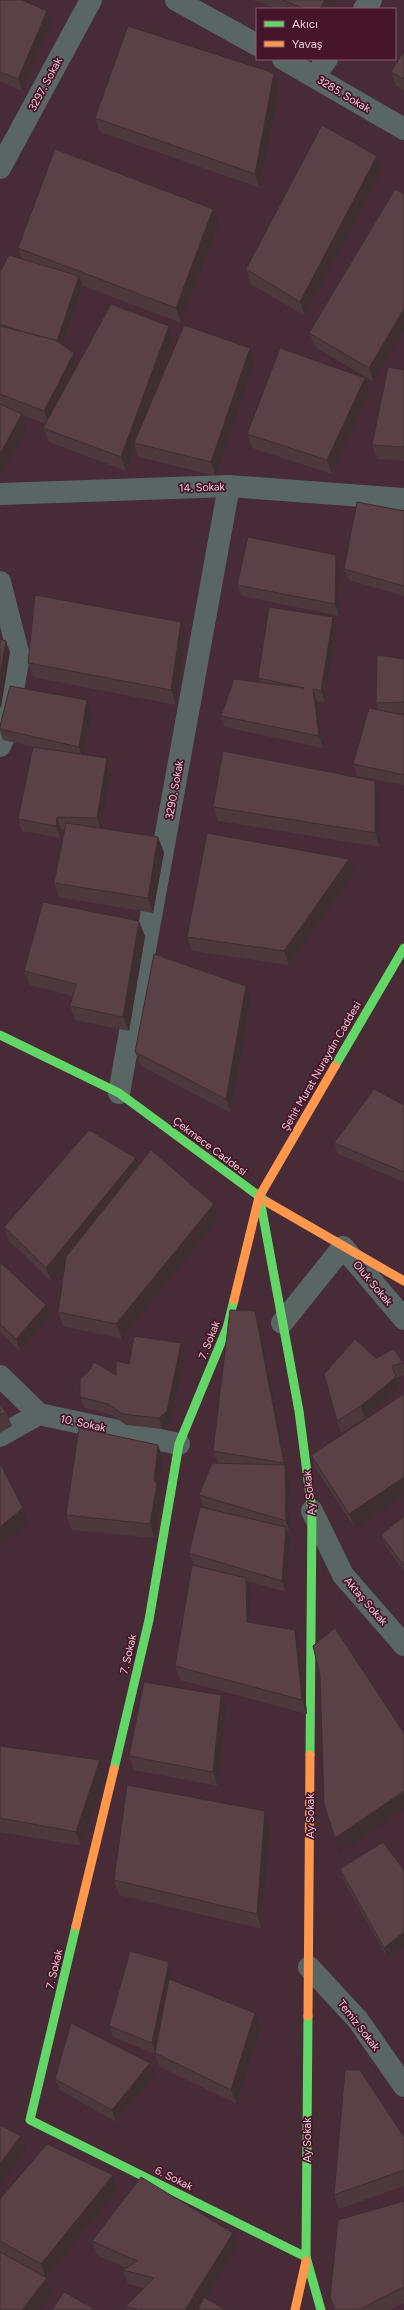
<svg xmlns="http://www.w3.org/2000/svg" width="404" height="2310" viewBox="0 0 404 2310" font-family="Figtree,sans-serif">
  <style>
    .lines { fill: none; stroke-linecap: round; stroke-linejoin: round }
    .street { stroke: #596664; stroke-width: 22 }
    .fast { stroke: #63d668; stroke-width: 9 }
    .slow { stroke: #ff974d; stroke-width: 9 }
    .wall { fill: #4d383d }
    .shaded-wall { fill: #3e2e32 }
    .building { fill: #594147; stroke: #3e2e32 }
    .labels { text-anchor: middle; stroke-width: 3.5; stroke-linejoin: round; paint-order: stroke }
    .street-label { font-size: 11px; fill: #ebcad4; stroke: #47152a }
  </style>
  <rect width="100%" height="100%" fill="#472b36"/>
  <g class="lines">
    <g class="street">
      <path d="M176 0 257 45"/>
      <path d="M364 9 371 0"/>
      <path d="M283 59 404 129"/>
      <path d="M315 76 327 59"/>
      <path d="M0 168 91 0"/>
      <path d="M0 494 229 486 404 499"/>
      <path d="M0 582 19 656 5 735 0 746"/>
      <path d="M119 1093 229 486"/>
      <path d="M282 1323 343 1247 404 1319"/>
      <path d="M0 1376 39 1414 179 1444"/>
      <path d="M0 1436 39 1414"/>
      <path d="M312 1511 343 1575 404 1645"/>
      <path d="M309 1967 358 2020 404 2086"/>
    </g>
    <g class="fast">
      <path d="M0 1035 119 1093 267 1202"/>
      <path d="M335 1066 404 948"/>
      <path d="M261 1205 299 1411 312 1511 310 1755"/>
      <path d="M114 1769 149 1620 179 1444 227 1328 234 1300"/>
      <path d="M76 1926 30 2120 306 2257"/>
      <path d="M308 2016 306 2257 321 2310"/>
    </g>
    <g class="slow">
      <path d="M267 1202 404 1281"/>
      <path d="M234 1300 259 1197 335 1066"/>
      <path d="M76 1926 114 1769"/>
      <path d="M308 2016 310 1755"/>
      <path d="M295 2310 306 2261"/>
    </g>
  </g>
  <g class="wall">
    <path d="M0 0 52 23 22 91 0 81Z"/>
    <path d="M254 0H338L333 9H276Z"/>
    <path d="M404 51V91L396 86 391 72Z"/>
    <path d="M274 73 280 87 260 188 100 132 95 118Z"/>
    <path d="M383 170 305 316 251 284 246 269Z"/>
    <path d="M395 189 374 382 315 347 309 333Z"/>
    <path d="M219 224 181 323 83 286V287L63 346 74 353 78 364 169 326 174 341 154 395 250 348 255 362 216 476 139 457 135 447 126 471 49 442 43 428 45 424 23 415 28 428 0 477V272L22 259 18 248Z"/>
    <path d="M404 370V461L377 459 372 445Z"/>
    <path d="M370 393 332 474 252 448 247 434Z"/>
    <path d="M404 511V596L349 580 344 569Z"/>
    <path d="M336 555 340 567 339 616 242 596 237 585Z"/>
    <path d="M337 628 325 702 317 701 323 748 225 727 221 716 259 682 258 678Z"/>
    <path d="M186 636 176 705 33 677 28 663Z"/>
    <path d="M404 659V713L395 714 404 715V785L357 776 353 764 378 710 376 703Z"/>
    <path d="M87 700 92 712 84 755 111 770 101 829 164 852 153 913 59 897 54 883 65 829H61L60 838 22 831 18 819 33 747 3 740 0 731V726Z"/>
    <path d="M375 781 380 796V847L218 821 213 807Z"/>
    <path d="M355 873 289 965 192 951 187 937Z"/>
    <path d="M145 936 129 1031 75 1020 70 1006 73 996 30 985 24 971Z"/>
    <path d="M251 1000 231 1113 141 1066 135 1052Z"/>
    <path d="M404 1105V1182L338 1154 334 1143Z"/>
    <path d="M139 1166 214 1204 219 1218 122 1339 63 1326 58 1312 65 1266 52 1282 9 1241 4 1227Z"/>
    <path d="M0 1262 50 1316 20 1351 0 1332Z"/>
    <path d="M255 1311 260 1325 289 1477 290 1532 287 1531 290 1539 286 1592 247 1581 251 1592 252 1623 300 1645 307 1714 180 1680 175 1666 207 1569 194 1565 189 1553 224 1512 203 1506 199 1495 218 1463 213 1451Z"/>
    <path d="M181 1343 185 1354 171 1423 163 1429 126 1425 112 1415 84 1408 80 1397 116 1375 129 1364Z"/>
    <path d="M376 1358 403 1363 404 1365V1375L397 1378 400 1388 365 1418 341 1433 337 1421Z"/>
    <path d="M404 1394 355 1528 316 1469 311 1455Z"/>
    <path d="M0 1404 6 1412 12 1426 0 1433Z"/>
    <path d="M158 1445 163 1459 159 1491 162 1498 155 1538 72 1530 66 1515Z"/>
    <path d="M404 1516V1572L386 1546 381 1535Z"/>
    <path d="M226 1709 218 1786 134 1770 129 1756Z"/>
    <path d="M0 1746 106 1775 81 1846 0 1832Z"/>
    <path d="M270 1826 262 1929 119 1895 114 1880Z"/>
    <path d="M340 1869 404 1870V1947L388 1959 344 1881Z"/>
    <path d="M169 1962 173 1974 171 1980 261 2027 237 2104 160 2067 155 2054 113 2037 109 2026Z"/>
    <path d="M155 2075 116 2122 60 2090 55 2079Z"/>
    <path d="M404 2137V2186L339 2209 334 2195Z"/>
    <path d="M113 2175 118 2190 46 2278H47L52 2294 0 2252V2199Z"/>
    <path d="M404 2201V2303L391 2310H334L330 2298Z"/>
    <path d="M233 2233 238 2247 206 2299 226 2310H128L126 2306 144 2288 128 2284 123 2270 126 2268 97 2255 92 2241Z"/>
  </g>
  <g class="shaded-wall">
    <path d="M325 0H338L333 9H320Z"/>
    <path d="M47 11 52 23 22 91 18 79Z"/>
    <path d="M274 73 280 87 260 188 255 174Z"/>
    <path d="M377 156 383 170 305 316 300 302Z"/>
    <path d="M213 209 219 224 181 323 176 308Z"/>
    <path d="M79 276 83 287 60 354 56 343Z"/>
    <path d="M404 309V332L374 382 369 368Z"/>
    <path d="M169 326 174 341 136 443H134L135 447 126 471 121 457Z"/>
    <path d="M250 348 255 362 216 476 211 462Z"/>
    <path d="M74 353 79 368 49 426 44 411Z"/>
    <path d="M365 378 370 393 332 474 327 460Z"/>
    <path d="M22 414 28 428 0 477V454Z"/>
    <path d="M336 555 340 567 339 616 335 604Z"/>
    <path d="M333 617 337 628 325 702 321 691Z"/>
    <path d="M181 622 186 636 176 705 171 690Z"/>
    <path d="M6 641 10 652 1 708 0 706V675Z"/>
    <path d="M313 689 317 701 323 748 319 736Z"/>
    <path d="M87 700 92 712 83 759 79 747Z"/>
    <path d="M107 758 111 770 101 830 97 818Z"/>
    <path d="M375 781 380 796V847L375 833Z"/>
    <path d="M57 817 61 829 60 838 56 826Z"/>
    <path d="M158 837 164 852 153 913 148 898Z"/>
    <path d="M349 859 355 873 289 965 284 951Z"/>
    <path d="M139 921 145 936 129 1031 123 1017Z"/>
    <path d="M246 986 251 1000 231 1113 226 1099Z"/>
    <path d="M136 1158 141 1172 52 1282 46 1268Z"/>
    <path d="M214 1204 219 1218 122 1339 116 1324Z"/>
    <path d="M46 1305 50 1316 20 1351 16 1339Z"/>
    <path d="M255 1311 260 1325 289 1477 284 1463Z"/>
    <path d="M181 1343 185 1354 171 1423 163 1429 159 1418Z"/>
    <path d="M392 1366 400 1388 365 1418 361 1406Z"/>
    <path d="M158 1445 163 1459 159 1491 162 1498 155 1538 150 1524 154 1480Z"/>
    <path d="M285 1465 289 1477 290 1532 286 1521Z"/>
    <path d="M404 1477V1495L355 1528 349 1514Z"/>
    <path d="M23 1508 28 1523 0 1546V1527Z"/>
    <path d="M286 1527 290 1539 286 1592 282 1581Z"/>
    <path d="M246 1578 251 1592 252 1636 247 1622Z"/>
    <path d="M295 1630 300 1645 307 1714 302 1700Z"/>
    <path d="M221 1695 226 1709 218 1786 213 1772Z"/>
    <path d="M100 1760 106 1775 81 1846 76 1832Z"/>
    <path d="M404 1791V1809L340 1853 335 1838Z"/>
    <path d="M265 1811 270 1826 262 1929 257 1914Z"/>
    <path d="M404 1932V1947L388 1959 384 1948Z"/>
    <path d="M169 1962 173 1974 156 2054 152 2043Z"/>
    <path d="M255 2013 261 2027 237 2104 231 2090Z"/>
    <path d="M150 2063 155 2075 116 2122 112 2110Z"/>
    <path d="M21 2136 26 2151 0 2185V2164Z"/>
    <path d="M113 2175 118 2190 46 2278 41 2264Z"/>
    <path d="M233 2233 238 2247 199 2310H185Z"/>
    <path d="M47 2278 52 2294 40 2310H22Z"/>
  </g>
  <g class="building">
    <path d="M0 0H22L47 11 18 79 0 72Z"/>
    <path d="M283 0H325L320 9H305Z"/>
    <path d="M128 26 274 73 255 174 95 118Z"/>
    <path d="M404 51V79L391 72Z"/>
    <path d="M322 125 377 156 300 302 246 269Z"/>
    <path d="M55 149 213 209 176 308 18 248Z"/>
    <path d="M395 189 404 194V309L369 368 309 333Z"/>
    <path d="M9 255 79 276 57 341 55 340 24 332 0 324V272Z"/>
    <path d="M111 304 169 326 121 457 43 428Z"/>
    <path d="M184 325 250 348 211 462 134 443Z"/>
    <path d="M0 326 55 340 74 353 44 411 0 394Z"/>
    <path d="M280 348 365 378 327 460 247 434Z"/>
    <path d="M388 367 404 370V447L372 445Z"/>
    <path d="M0 404 22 414 0 454Z"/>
    <path d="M357 502 404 511V586L344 569Z"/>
    <path d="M248 537 336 555 335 604 237 585Z"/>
    <path d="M35 595 181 622 171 690 28 663Z"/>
    <path d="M269 607 333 617 321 691 313 689 319 736 221 716 234 679 304 688 258 678Z"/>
    <path d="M0 639 6 641 0 675Z"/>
    <path d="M377 655 404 659V702L376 703Z"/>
    <path d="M10 686 87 700 79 747 0 729V726Z"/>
    <path d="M369 708 404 715V775L353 764Z"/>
    <path d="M33 747 107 758 97 818 57 817 56 826 18 819Z"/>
    <path d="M223 751 375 781V833L213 807Z"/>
    <path d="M66 823 158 837 148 898 54 883Z"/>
    <path d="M207 833 349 859 284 951 187 937Z"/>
    <path d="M43 902 139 921 123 1017 70 1006 76 984 24 971Z"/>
    <path d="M154 954 246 986 226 1099 135 1052Z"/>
    <path d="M374 1089 404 1105V1172L334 1143Z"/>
    <path d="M89 1130 136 1158 46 1268 4 1227Z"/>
    <path d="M151 1150 214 1204 116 1324 58 1312 66 1257Z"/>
    <path d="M0 1262 46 1305 16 1339 0 1324Z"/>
    <path d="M230 1310 255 1311 284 1463 213 1451Z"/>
    <path d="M134 1336 181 1343 167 1411 159 1418 122 1414 108 1404 80 1397V1379L89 1371 94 1362 116 1375V1361L129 1364Z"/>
    <path d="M355 1339 376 1358 394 1349 403 1363 392 1366 396 1377 361 1406 337 1421 324 1374Z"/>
    <path d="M404 1394V1477L349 1514 311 1455Z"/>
    <path d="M0 1404 6 1412 0 1415Z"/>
    <path d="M79 1428 158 1445 154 1480 157 1484 150 1524 66 1515Z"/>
    <path d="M0 1463 23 1508 0 1527Z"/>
    <path d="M212 1463 285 1465 286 1521 199 1495Z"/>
    <path d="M200 1507 286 1527 282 1581 189 1553Z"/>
    <path d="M404 1516V1566L381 1535Z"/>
    <path d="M192 1565 246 1578 247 1622 295 1630 302 1700 175 1666Z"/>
    <path d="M335 1628 404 1733V1791L335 1838 324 1804 320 1675 313 1646Z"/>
    <path d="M144 1682 221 1695 213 1772 129 1756Z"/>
    <path d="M0 1746 100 1760 76 1832 0 1818Z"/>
    <path d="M127 1785 265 1811 257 1914 114 1880Z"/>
    <path d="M383 1842 404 1870V1932L384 1948 340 1869Z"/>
    <path d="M130 1951 169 1962 152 2043 109 2026Z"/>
    <path d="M169 1979 255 2013 231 2090 155 2053Z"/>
    <path d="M71 2023 150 2063 112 2110 55 2079Z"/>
    <path d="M345 2070H360L404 2137V2170L334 2195Z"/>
    <path d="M0 2125 21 2136 0 2164Z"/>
    <path d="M47 2144 113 2175 41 2264 0 2241V2199Z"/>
    <path d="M141 2177 233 2233 185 2310H138L126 2306 154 2278 123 2270 137 2261 92 2241Z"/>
    <path d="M404 2201V2287L358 2310H336L330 2298 338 2220Z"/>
    <path d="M0 2252 47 2278 22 2310H0Z"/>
    <path d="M64 2292 96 2310H52Z"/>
    <path d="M204 2297 226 2310H198Z"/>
  </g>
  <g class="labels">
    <g class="street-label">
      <text transform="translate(45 84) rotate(-62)" y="4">3297. Sokak</text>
      <text transform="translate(344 94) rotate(31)" y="4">3285. Sokak</text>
      <text transform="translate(202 487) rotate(-2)" y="4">14. Sokak</text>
      <text transform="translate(174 790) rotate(-80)" y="4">3290. Sokak</text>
      <text transform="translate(321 1066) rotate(-60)" y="4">Şehit Murat Nuraydın Caddesi</text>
      <text transform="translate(210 1146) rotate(37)" y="4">Çekmece Caddesi</text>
      <text transform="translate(373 1283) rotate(50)" y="4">Oluk Sokak</text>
      <text transform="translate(209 1340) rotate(-69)" y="4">7. Sokak</text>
      <text transform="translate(83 1423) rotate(12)" y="4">10. Sokak</text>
      <text transform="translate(309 1493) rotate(-96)" y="4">Ay Sokak</text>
      <text transform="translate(366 1601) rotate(49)" y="4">Aktaş Sokak</text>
      <text transform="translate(128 1654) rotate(-77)" y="4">7. Sokak</text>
      <text transform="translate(310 1816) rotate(-90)" y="4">Ay Sokak</text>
      <text transform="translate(54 1969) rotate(-77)" y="4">7. Sokak</text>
      <text transform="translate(359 2025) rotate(52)" y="4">Temiz Sokak</text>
      <text transform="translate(307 2140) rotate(-90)" y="4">Ay Sokak</text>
      <text transform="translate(174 2178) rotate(26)" y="4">6. Sokak</text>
    </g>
  </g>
  <rect x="256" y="8" width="140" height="52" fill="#47152a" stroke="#895d6e"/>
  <rect x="264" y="21" width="20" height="6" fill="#63d668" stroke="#895d6e"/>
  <text x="292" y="28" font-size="12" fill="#ebcad4">Akıcı</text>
  <rect x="264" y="41" width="20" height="6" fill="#ff974d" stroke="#895d6e"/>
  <text x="292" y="48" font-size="12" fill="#ebcad4">Yavaş</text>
</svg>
